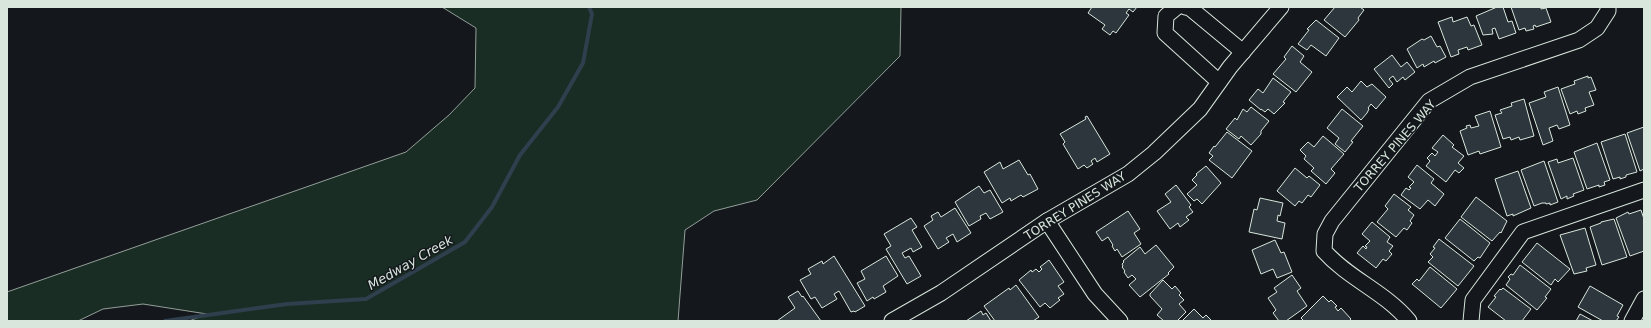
<svg xmlns="http://www.w3.org/2000/svg" width="1651" height="328" viewBox="0 0 1651 328" font-family="'DejaVu Sans',sans-serif">
  <style>
    .green { fill: #1a2d24; stroke: #939e99 }
    .lines { fill: none; stroke-linecap: round; stroke-linejoin: round }
    .stream { stroke: #2f3f4d; stroke-width: 4 }
    .building { fill: #2c363c; stroke: #d8e6dc }
    .minor-casing { stroke: #d8e6dc; stroke-width: 17 }
    .minor { stroke: #14181c; stroke-width: 15 }
    .labels { text-anchor: middle; stroke-width: 3; stroke-linejoin: round; paint-order: stroke }
    .street-label { font-size: 12px; fill: #d8e6dc; stroke: #14181c }
    .water-label { font-size: 13px; font-style: italic; fill: #d8e6dc; stroke: #14181c }
  </style>
  <rect width="100%" height="100%" fill="#14181c"/>
  <path class="green" d="M442 7H901L900 56 757 200 714 211 685 230 678 321H189L207 314 143 304 103 309 78 321H7V292L406 152 449 115 475 88 476 28Z"/>
  <g class="lines">
    <path class="stream" d="M165 321 287 304 366 299 465 242 492 207 520 155 558 107 583 63 592 14 589 7"/>
  </g>
  <g class="building">
    <path d="M1092 7H1137L1133 12 1129 9 1126 13 1129 15 1116 33 1113 31 1110 35 1102 29 1105 25 1088 13Z"/>
    <path d="M1335 7H1360L1364 10 1358 18 1359 20 1345 37 1324 20Z"/>
    <path d="M1497 7H1503L1508 22 1512 21 1516 33 1499 39 1495 28 1492 29 1493 34 1483 35 1476 16Z"/>
    <path d="M1511 7H1541V9L1546 8 1551 22 1536 27 1535 25 1533 26 1534 29 1526 31 1525 28 1519 30Z"/>
    <path d="M1452 17 1453 22 1467 17 1471 26 1474 25 1482 45 1468 50 1467 47 1458 50 1459 54 1451 57 1438 22Z"/>
    <path d="M1316 20 1339 38 1326 56 1311 45 1307 50 1298 44 1309 30 1307 29Z"/>
    <path d="M1431 36 1437 47 1440 46 1446 57 1435 63 1434 61 1424 67 1423 64 1417 68 1407 49 1422 39 1424 40Z"/>
    <path d="M1292 46 1304 56 1300 62 1312 72 1296 92 1273 74 1286 59 1284 57Z"/>
    <path d="M1392 55 1401 67 1407 62 1415 72 1405 80 1403 77 1397 82 1393 76 1389 79 1393 84 1389 88 1374 69Z"/>
    <path d="M1588 76V78L1591 77 1596 90 1589 92 1594 105 1585 108 1586 111 1578 114 1577 111 1570 114 1561 89 1575 84 1574 81Z"/>
    <path d="M1273 78 1291 92 1283 102 1285 103 1274 114 1268 109 1265 112 1261 109V110L1249 100 1258 89 1263 93Z"/>
    <path d="M1361 81 1367 87 1372 84 1386 97 1376 109 1371 104 1368 108 1369 109 1367 113 1361 120 1337 97 1347 87 1352 92Z"/>
    <path d="M1558 87 1570 125 1559 129 1557 125 1549 128 1553 141 1543 145 1529 103 1546 97 1544 92Z"/>
    <path d="M1524 99 1534 136 1520 140 1519 137 1511 140 1510 137 1503 139 1495 115 1502 113 1500 110 1512 106 1511 103Z"/>
    <path d="M1251 107 1269 121 1261 131V134L1251 145 1241 136 1239 139 1226 129 1235 118 1237 120 1243 109 1247 112Z"/>
    <path d="M1342 109 1363 126 1351 141 1353 142 1345 152 1335 144 1339 138 1327 128Z"/>
    <path d="M1490 111 1501 147 1480 154 1479 151 1468 155 1460 131 1467 128 1466 126 1470 125 1471 128 1479 126 1475 116Z"/>
    <path d="M1087 116 1110 154 1097 162 1095 158 1091 161 1093 164 1087 168 1084 165 1078 169 1063 144 1065 142 1060 134 1086 119 1085 117Z"/>
    <path d="M1644 127V169L1640 171 1627 133Z"/>
    <path d="M1227 132 1252 151 1232 178 1209 160 1213 156 1209 153 1214 146 1215 147Z"/>
    <path d="M1625 134 1637 172 1626 175V177L1620 179V177L1613 179 1601 142Z"/>
    <path d="M1443 135 1454 145 1452 147 1464 156 1458 163 1464 168 1459 173 1455 170 1446 182 1426 166 1430 161 1427 158 1432 153 1435 156 1438 152 1432 148Z"/>
    <path d="M1323 136 1344 154 1331 169 1335 173 1326 184 1311 171 1314 168 1304 159 1306 156 1300 150 1308 142 1314 147Z"/>
    <path d="M1597 143 1610 180 1604 182 1605 185 1599 187V185L1587 189 1574 152Z"/>
    <path d="M1573 158 1584 190 1573 194 1574 196 1567 199V196L1561 199 1548 162 1557 159 1558 163Z"/>
    <path d="M1019 160 1028 175 1030 174 1038 189 1023 197 1021 195 1011 201 1010 198 1002 203 984 172 1000 162 1003 169Z"/>
    <path d="M1544 161 1558 202 1550 205V203L1546 204V203H1542L1534 206 1521 170Z"/>
    <path d="M1417 165 1434 179 1431 183 1444 194 1435 206 1428 200 1420 209 1401 195 1406 188 1409 190 1411 188 1409 187 1414 182 1408 177Z"/>
    <path d="M1206 166 1221 183 1202 204 1197 199 1194 201 1187 194 1197 185 1192 180 1197 175 1196 174Z"/>
    <path d="M1295 168 1307 178 1309 176 1320 185 1311 197 1308 195 1302 203 1299 201 1295 206 1277 191Z"/>
    <path d="M1518 171 1531 208 1513 216V214L1507 216 1495 179Z"/>
    <path d="M1176 185 1191 205 1189 207 1193 212 1186 217 1189 220 1180 227 1178 223 1170 229 1157 211 1171 202 1165 194Z"/>
    <path d="M979 186 984 193 990 190 1003 212 990 219 986 213 980 216 981 219 969 226 955 202Z"/>
    <path d="M1394 194 1411 207 1408 210 1414 215 1410 221 1412 223 1407 230 1404 228 1396 237 1377 222 1388 209 1385 206Z"/>
    <path d="M1476 197 1507 221 1501 233 1500 232 1492 241 1461 217Z"/>
    <path d="M1260 198 1283 203 1280 216 1278 215 1277 221 1285 223 1282 239 1249 232 1254 209 1257 210Z"/>
    <path d="M955 208 971 233 957 242 953 234 946 238 949 242 938 249 924 226 933 220 931 216 938 212 941 217Z"/>
    <path d="M1641 210 1644 219V251L1630 256 1616 218 1628 212 1629 214Z"/>
    <path d="M1128 211 1140 229 1134 233 1141 244 1122 257 1117 249 1115 251 1112 246 1113 245 1108 237 1102 241 1096 232Z"/>
    <path d="M911 218 917 227 912 230 922 247 913 252 911 248 902 253 905 258 909 256 921 276 907 284 886 249 891 246 884 234Z"/>
    <path d="M1460 219 1490 243 1480 258 1478 257 1474 261 1445 238Z"/>
    <path d="M1614 219 1627 257 1602 265 1590 227 1601 223V222Z"/>
    <path d="M1372 222 1390 237 1387 242 1393 246 1389 251 1392 254 1386 261 1383 259 1376 268 1357 253 1363 246 1366 249 1367 247 1365 246 1370 241 1362 234Z"/>
    <path d="M1585 228 1596 265 1586 268 1587 271 1574 274 1560 235Z"/>
    <path d="M1439 239 1474 266 1458 286 1428 262 1433 257 1430 254 1435 248 1433 247Z"/>
    <path d="M1275 240 1281 253 1284 252 1292 272 1277 278 1273 269 1261 274 1252 250Z"/>
    <path d="M1537 243 1570 269 1558 282 1555 279 1551 285 1522 262Z"/>
    <path d="M1156 245 1174 267 1168 273 1169 274 1140 297 1129 285 1136 279 1132 275 1128 278 1124 272 1125 271 1122 267 1123 266 1122 264 1124 262 1123 261 1140 247 1145 254Z"/>
    <path d="M834 256 865 306 855 312 854 311 851 312 839 291 834 294 837 299 822 308 815 297 811 299 800 280 811 274 808 269 822 261 823 264Z"/>
    <path d="M886 256 898 276 883 286 886 292 874 299 873 297 867 301 857 283 865 279 861 271Z"/>
    <path d="M1049 260 1064 282 1058 286 1064 294 1058 298 1060 300 1050 308 1045 303 1040 307 1019 280 1031 270 1032 272 1036 269 1039 272 1042 269 1040 267Z"/>
    <path d="M1520 265 1551 289 1545 297 1547 298 1537 310 1506 285 1510 279 1508 277 1511 274 1513 275Z"/>
    <path d="M1430 267 1457 289 1441 308 1412 284 1417 279 1419 281Z"/>
    <path d="M1292 275 1301 288 1297 291 1307 306 1286 321H1279L1273 313 1276 310 1268 298 1277 292 1274 288Z"/>
    <path d="M1163 280 1172 289 1175 286 1181 293 1179 295 1184 300 1179 304 1186 312 1177 321H1164L1157 315 1162 309 1150 296V294Z"/>
    <path d="M1016 285 1039 317 1033 321H995L984 306 1009 288 1010 290Z"/>
    <path d="M1590 286 1623 305 1617 316 1619 317 1616 321H1603L1578 307Z"/>
    <path d="M1503 288 1531 309 1522 321H1506L1488 307 1496 297 1494 296 1500 289 1501 290Z"/>
    <path d="M798 291 802 297 803 296 821 321H777L795 308 788 297Z"/>
    <path d="M1323 296 1329 302 1331 300 1337 306 1335 307 1338 311 1341 308 1351 319 1349 321H1304L1301 318Z"/>
    <path d="M1194 309 1203 318 1206 315 1212 321H1182Z"/>
    <path d="M981 311 983 315 986 313 991 321H966Z"/>
    <path d="M1580 314 1593 321H1576Z"/>
  </g>
  <g class="lines">
    <defs>
      <g id="minor">
        <path d="M1177 7 1166 16 1165 33 1219 82"/>
        <path d="M1185 7 1190 8 1243 52"/>
        <path d="M1047 221 1095 294 1120 321"/>
        <path d="M892 321 941 293 1047 221 1128 174 1154 153 1200 109 1230 67 1281 7"/>
        <path d="M1409 321C1385 292 1349 279 1324 251L1325 234 1332 221 1429 101 1470 77 1579 40 1597 28 1608 11V7"/>
        <path d="M1471 321 1473 300 1523 232 1644 190"/>
        <path d="M1632 321 1644 299"/>
      </g>
    </defs>
    <use href="#minor" class="minor-casing"/>
    <use href="#minor" class="minor"/>
  </g>
  <g class="labels">
    <g class="street-label">
      <text transform="translate(1395 146) rotate(-49)" y="4">TORREY PINES WAY</text>
      <text transform="translate(1075 206) rotate(-32)" y="4">TORREY PINES WAY</text>
    </g>
    <g class="water-label">
      <text transform="translate(410 262) rotate(-30)" y="5">Medway Creek</text>
    </g>
  </g>
  <rect width="1651" height="328" fill="none" stroke="#d8e6dc" stroke-width="16"/>
</svg>
